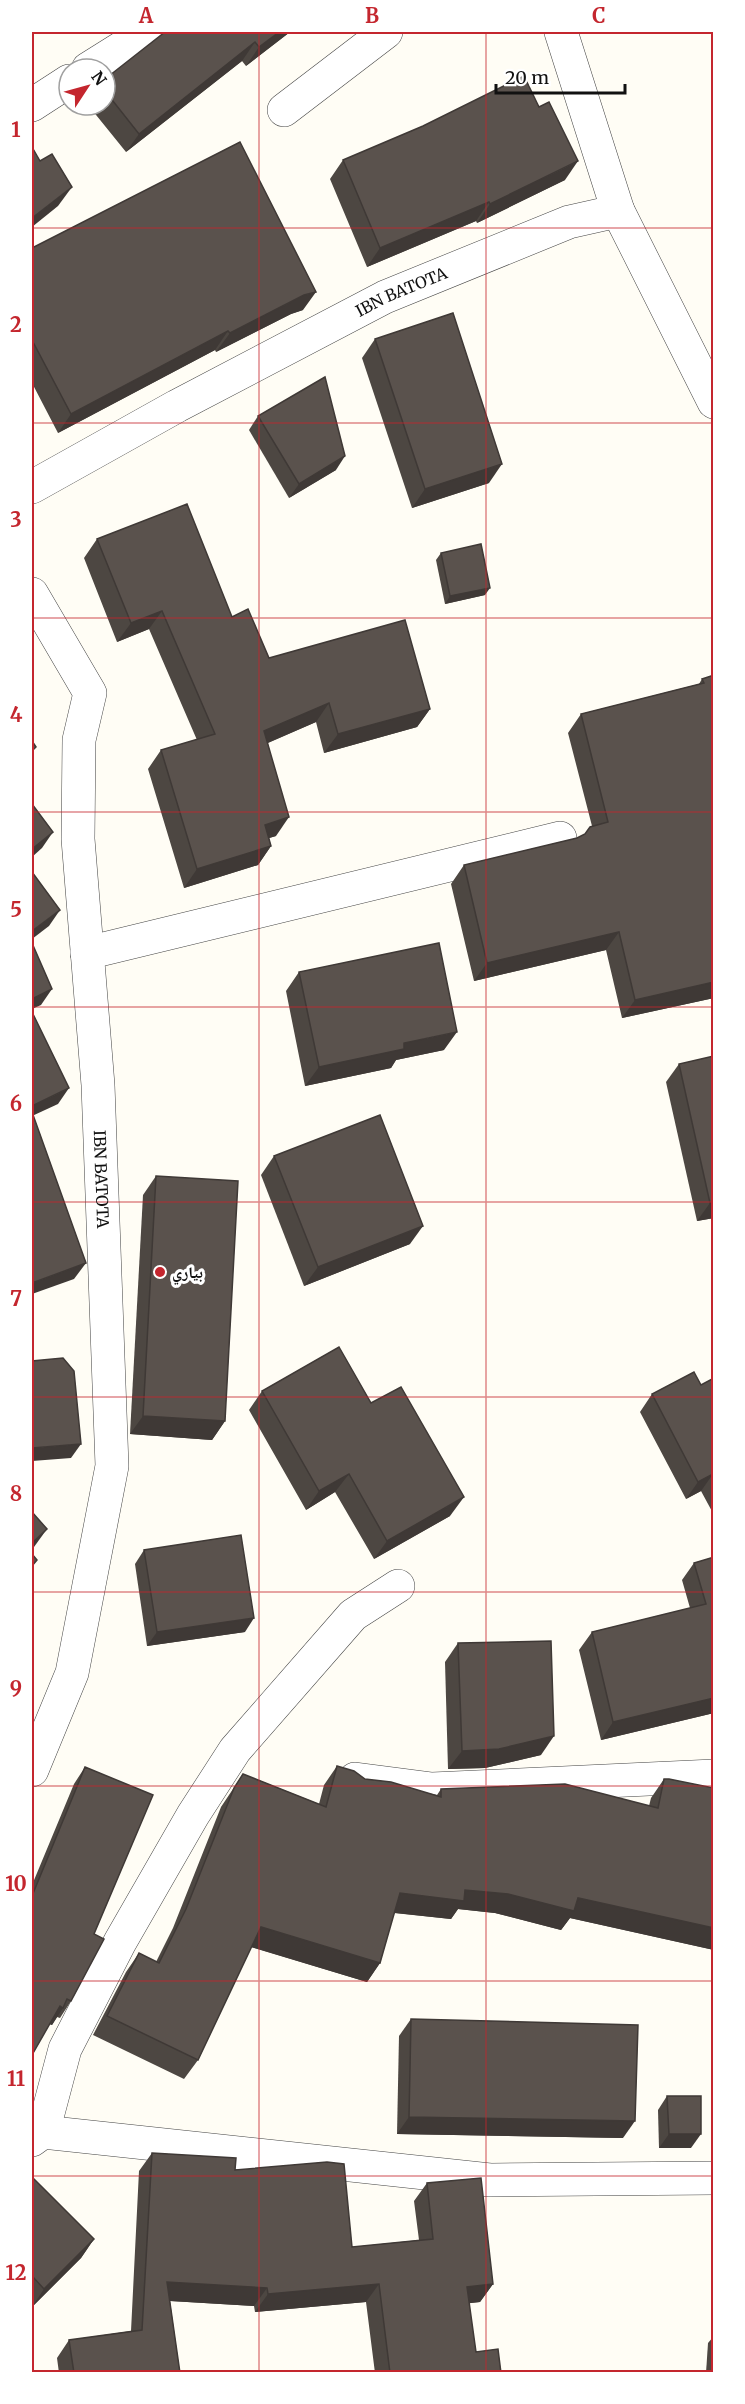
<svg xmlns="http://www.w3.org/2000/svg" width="745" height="2404" viewBox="0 0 745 2404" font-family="Merriweather,'Noto Naskh Arabic',serif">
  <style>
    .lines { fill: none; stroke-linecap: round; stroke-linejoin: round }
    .minor-casing { stroke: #444; stroke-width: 34 }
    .minor { stroke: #fff; stroke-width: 33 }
    .wall { fill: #4d4742 }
    .shaded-wall { fill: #3f3936 }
    .building { fill: #5a524d; stroke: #3f3936; stroke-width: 1.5 }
    .grid { fill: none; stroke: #c4262e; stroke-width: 1.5; stroke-opacity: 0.55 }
    .poi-dot { fill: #c4262e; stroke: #fff; stroke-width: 2 }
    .labels { text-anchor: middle; stroke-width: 6; stroke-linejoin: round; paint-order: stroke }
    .street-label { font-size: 16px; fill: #111; stroke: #fff }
    .poi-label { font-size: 16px; font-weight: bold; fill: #111; stroke: #fff; text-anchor: start }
    .neatline { fill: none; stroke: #c4262e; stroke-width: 2 }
    .grid-label { font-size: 20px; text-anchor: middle; font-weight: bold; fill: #c4262e }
  </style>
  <rect width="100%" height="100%" fill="#fffdf5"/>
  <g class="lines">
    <defs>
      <g id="minor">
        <path d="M88 69 147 32"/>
        <path d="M32 105 69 81"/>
        <path d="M284 110 386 32"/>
        <path d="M618 211 714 402"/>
        <path id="s1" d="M32 487 177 406 385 297 569 222 618 211 561 32"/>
        <path id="s2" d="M32 594 90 693 79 740 78 839 98 1085 112 1466 72 1673 32 1770"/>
        <path d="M87 953 560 838"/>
        <path d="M355 1779 432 1789 714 1776"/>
        <path d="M43 2132 65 2049 120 1942 193 1815 235 1750 353 1615 398 1586"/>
        <path d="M32 2140 43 2132 490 2180 714 2178"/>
      </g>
    </defs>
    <use href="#minor" class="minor-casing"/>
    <use href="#minor" class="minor"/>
  </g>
  <g class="wall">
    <path d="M290 32 246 66 242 61 126 152 88 105H105V79Z"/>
    <path d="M343 160 565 180 477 223 476 221 367 267 330 179Z"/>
    <path d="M32 248 303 310 291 314 216 352 215 350 58 433 32 383Z"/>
    <path d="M375 339 489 483 412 508 362 358Z"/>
    <path d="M258 416 336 470 289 498 249 430Z"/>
    <path d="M97 539 232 617 269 658 430 709 417 727 324 753 316 722 268 743 276 836 269 838 271 846 258 865 184 888 148 769 161 750 197 740 149 629 117 642 84 558Z"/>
    <path d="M441 553 485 595 445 604 436 560Z"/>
    <path d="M714 675V998L622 1018 606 950 474 981 451 884 464 865 577 838 585 834 592 826 568 733 581 714 699 684 702 679Z"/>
    <path d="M299 972 444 1050 396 1060 391 1068 305 1086 286 991Z"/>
    <path d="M679 1064 714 1218 697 1221 666 1082Z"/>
    <path d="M274 1156 410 1244 304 1286 261 1175Z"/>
    <path d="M156 1176 225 1421 212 1440 130 1434 143 1195Z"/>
    <path d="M714 1378V1515L701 1491 686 1499 640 1412 652 1394 701 1385Z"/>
    <path d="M262 1391 371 1403 450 1516 374 1559 335 1492 306 1510 249 1410Z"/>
    <path d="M144 1550 245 1632 147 1646 135 1564Z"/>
    <path d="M714 1557V1713L601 1740 579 1650 592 1632 690 1608 682 1580 694 1563Z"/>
    <path d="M458 1643 541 1755 485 1768 448 1769 445 1662Z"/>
    <path d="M337 1766 365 1779 437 1795 441 1789 649 1806 651 1798 664 1779 714 1788V1950L570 1918 561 1930 495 1913 458 1909 451 1919 394 1913 380 1963 367 1982 251 1947 198 2060 184 2079 93 2035 126 1972 139 1953 156 1962 173 1928 221 1807 243 1774 319 1804 324 1785Z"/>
    <path d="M85 1767 94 1934 71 2001 60 2018 57 2017 52 2025 49 2024 32 2055V1885L74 1784Z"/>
    <path d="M411 2019 623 2138 397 2134 399 2036Z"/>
    <path d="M667 2096 691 2148H659L658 2110Z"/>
    <path d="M714 2101V2125H711Z"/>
    <path d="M152 2153 235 2170 352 2247 419 2240 414 2201 427 2183 493 2284 480 2302 469 2303 476 2352 501 2373H375L366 2302 255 2312 254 2306 170 2301 180 2373H59L57 2358 69 2340 131 2331 139 2171Z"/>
    <path d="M32 2177 94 2239 81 2258 32 2307Z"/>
    <path d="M714 2336V2373H706L708 2343Z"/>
  </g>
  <g class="shaded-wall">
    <path d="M279 32H290L246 66 259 47Z"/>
    <path d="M255 42 242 61 126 152 139 134Z"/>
    <path d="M578 161 565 180 477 223 490 204Z"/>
    <path d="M72 187 58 206 32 227V218Z"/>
    <path d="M489 202 476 221 367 267 380 248Z"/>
    <path d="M316 292 303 310 291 314 216 352 230 333 304 295Z"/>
    <path d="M228 331 215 350 58 433 71 414Z"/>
    <path d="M345 456 336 470 289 498 299 484Z"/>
    <path d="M502 464 489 483 412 508 425 489Z"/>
    <path d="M490 588 485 595 445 604 450 596Z"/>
    <path d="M162 611 149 629 117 642 131 623Z"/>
    <path d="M329 703 316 722 251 750 264 731Z"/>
    <path d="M430 709 417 727 324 753 338 734Z"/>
    <path d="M289 817 276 836 252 843 265 825Z"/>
    <path d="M53 832 42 848 32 857V849Z"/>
    <path d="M271 846 258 865 184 888 197 869Z"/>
    <path d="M60 910 49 926 32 939V931Z"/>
    <path d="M619 932 606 950 474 981 487 963Z"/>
    <path d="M714 982V998L622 1018 635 1000Z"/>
    <path d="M52 989 41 1005 32 1009V999Z"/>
    <path d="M457 1032 444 1050 396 1060 391 1068 305 1086 319 1067 404 1043Z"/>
    <path d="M69 1088 58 1104 32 1116V1106Z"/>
    <path d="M714 1202V1218L697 1221 710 1203Z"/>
    <path d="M423 1226 410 1244 304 1286 318 1267Z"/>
    <path d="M86 1263 74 1279 32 1294V1283Z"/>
    <path d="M143 1416 225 1421 212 1440 130 1434Z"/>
    <path d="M81 1444 71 1458 32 1461V1448Z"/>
    <path d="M349 1474 335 1492 306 1510 319 1491Z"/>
    <path d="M713 1474 701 1491 686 1499 698 1482Z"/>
    <path d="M464 1497 450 1516 374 1559 387 1541Z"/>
    <path d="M47 1529 34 1547 32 1549V1543Z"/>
    <path d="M254 1618 245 1632 147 1646 157 1632Z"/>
    <path d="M714 1698V1713L601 1740 613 1722Z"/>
    <path d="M554 1736 541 1755 485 1768 448 1769 462 1751Z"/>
    <path d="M465 1890 578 1898 714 1928V1950L570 1918 561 1930 495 1913 458 1909 451 1919 387 1912 400 1893Z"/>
    <path d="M261 1927 380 1963 367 1982 248 1946Z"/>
    <path d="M60 2006 63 2008 52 2025 48 2023Z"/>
    <path d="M409 2117 635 2121 623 2138 397 2134Z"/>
    <path d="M669 2134H701L691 2148H659Z"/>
    <path d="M94 2239 81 2258 32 2307 44 2289Z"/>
    <path d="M167 2282 267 2288 254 2306 154 2300Z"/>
    <path d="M379 2284 366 2302 255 2312 268 2294Z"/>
    <path d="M493 2284 480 2302 454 2305 467 2287Z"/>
  </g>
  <g class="building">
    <path d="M165 32H279L259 47 255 42 139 134 105 91V79Z"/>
    <path d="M524 76 539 107 549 102 578 161 490 204 489 202 380 248 343 160 423 126Z"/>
    <path d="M240 142 316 292 304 295 230 333 228 331 71 414 32 340V248Z"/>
    <path d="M32 147 40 161 52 154 72 187 32 218Z"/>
    <path d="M453 313 502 464 425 489 375 339Z"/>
    <path d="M325 377 345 456 299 484 258 416Z"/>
    <path d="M187 504 232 617 248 609 269 658 405 620 430 709 338 734 329 703 264 731 289 817 265 825 271 846 197 869 161 750 215 734 162 611 131 623 97 539Z"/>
    <path d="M481 544 490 588 450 596 441 553Z"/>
    <path d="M714 675V982L635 1000 619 932 487 963 464 865 577 838 585 834 590 827 608 822 581 714 704 683 702 679Z"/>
    <path d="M32 741 36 747 32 751Z"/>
    <path d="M32 804 53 832 32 849Z"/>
    <path d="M32 872 60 910 32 931Z"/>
    <path d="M32 943 52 989 32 999Z"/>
    <path d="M439 943 457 1032 404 1043V1049L319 1067 299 972Z"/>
    <path d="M32 1012 69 1088 32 1106Z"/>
    <path d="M714 1056V1202L710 1203 679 1064Z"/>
    <path d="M32 1112 86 1263 32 1283Z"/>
    <path d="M380 1115 423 1226 318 1267 274 1156Z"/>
    <path d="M156 1176 238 1181 225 1421 143 1416Z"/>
    <path d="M339 1347 371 1403 401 1387 464 1497 387 1541 349 1474 319 1491 262 1391Z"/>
    <path d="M63 1358 74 1371 81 1444 32 1448V1361Z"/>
    <path d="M694 1372 701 1385 714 1378V1474H713L698 1482 652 1394Z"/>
    <path d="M32 1512 47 1529 32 1543Z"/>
    <path d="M241 1535 254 1618 157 1632 144 1550Z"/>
    <path d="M32 1554 37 1560 32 1566Z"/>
    <path d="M714 1557V1698L613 1722 592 1632 706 1604 694 1563Z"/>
    <path d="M551 1641 554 1736 499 1749 462 1751 458 1643Z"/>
    <path d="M337 1766 354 1771 365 1779 391 1782 441 1797V1789L565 1784 658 1808 664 1779H669L714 1788V1928L578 1898 574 1911 508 1894 465 1890 464 1901 400 1893 380 1963 261 1927 198 2060 107 2016 139 1953 159 1963 186 1909 234 1788 243 1774 326 1807Z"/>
    <path d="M85 1767 153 1795 94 1934 104 1939 71 2001 67 1999 63 2008 60 2006 32 2055V1896Z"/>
    <path d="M411 2019 638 2025 635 2121 409 2117Z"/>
    <path d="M667 2096H701V2134H669Z"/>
    <path d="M152 2153 236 2158 235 2170 327 2162 344 2164 352 2247 433 2239 427 2183 481 2178 493 2284 467 2287 476 2352 498 2349 501 2373H390L379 2284 268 2294 267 2288 167 2282 180 2373H74L69 2340 142 2330Z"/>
    <path d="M32 2177 94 2239 44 2289 33 2277 32 2279Z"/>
  </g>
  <path class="grid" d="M259 32V2372M486 32V2372M32 228H714M32 423H714M32 618H714M32 812H714M32 1007H714M32 1202H714M32 1397H714M32 1592H714M32 1786H714M32 1981H714M32 2176H714"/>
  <circle class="poi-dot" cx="160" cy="1272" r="6"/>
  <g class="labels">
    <g class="street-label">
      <text dy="6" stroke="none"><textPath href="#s1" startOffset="418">IBN BATOTA</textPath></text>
      <text dy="6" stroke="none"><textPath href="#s2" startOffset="603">IBN BATOTA</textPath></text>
    </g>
    <g class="poi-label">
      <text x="172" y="1278">بياري</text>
    </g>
  </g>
  <rect width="745" height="2404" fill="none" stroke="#ffffff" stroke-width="66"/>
  <g transform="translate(87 87) rotate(54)"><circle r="28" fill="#ffffff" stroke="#a0a0a0" stroke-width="1.5"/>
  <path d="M0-4.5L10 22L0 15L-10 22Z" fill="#c4262e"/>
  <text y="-9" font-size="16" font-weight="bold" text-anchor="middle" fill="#111111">N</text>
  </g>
  <path d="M496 84v9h129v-9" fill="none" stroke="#111111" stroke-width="3"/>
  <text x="505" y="84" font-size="18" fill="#111111" stroke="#ffffff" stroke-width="4.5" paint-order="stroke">20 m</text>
  <rect x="33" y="33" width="679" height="2338" class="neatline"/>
  <g class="grid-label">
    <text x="146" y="23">A</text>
    <text x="372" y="23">B</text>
    <text x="599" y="23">C</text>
    <text x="16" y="137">1</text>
    <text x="16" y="332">2</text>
    <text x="16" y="527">3</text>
    <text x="16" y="722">4</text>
    <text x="16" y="917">5</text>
    <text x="16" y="1111">6</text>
    <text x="16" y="1306">7</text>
    <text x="16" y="1501">8</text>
    <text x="16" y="1696">9</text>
    <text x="16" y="1891">10</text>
    <text x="16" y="2086">11</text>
    <text x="16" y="2280">12</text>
  </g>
</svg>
